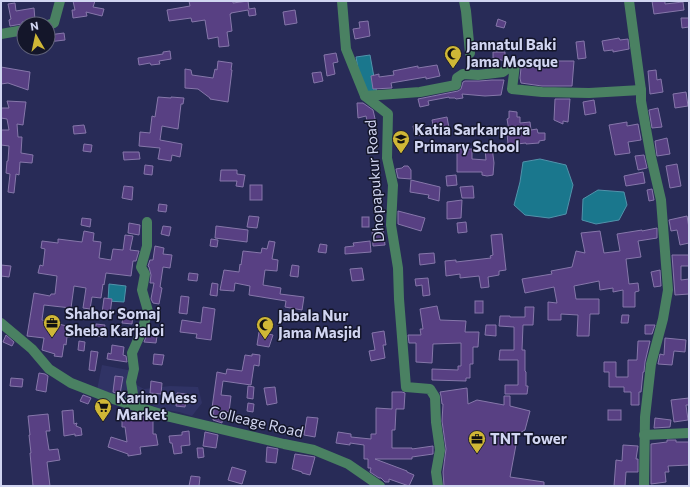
<svg xmlns="http://www.w3.org/2000/svg" width="690" height="487" viewBox="0 0 690 487" font-family="Commissioner,sans-serif">
  <style>
    .built { fill: #303365 }
    .water { fill: #1a778d; stroke: #5193ab }
    .building { fill: #584083; stroke: #8677aa }
    .lines { fill: none; stroke-linecap: round; stroke-linejoin: round }
    .minor { stroke: #4a8162; stroke-width: 10 }
    .labels { text-anchor: middle; stroke-width: 3; stroke-linejoin: round; paint-order: stroke }
    .poi-label { font-size: 15px; font-weight: bold; fill: #d1d5f1; stroke: #14162a; text-anchor: start }
    .street-label { font-size: 15px; fill: #d1d5f1; stroke: #14162a }
  </style>
  <rect width="100%" height="100%" fill="#282b57"/>
  <path class="built" d="M102 365 128 370 133 383 144 389 170 386 198 387 202 403 192 416 179 412 159 409 152 405 140 401 129 400 97 390Z"/>
  <g class="water">
    <path d="M370 55 377 94 363 97 356 57Z"/>
    <path d="M540 159 566 165 573 185 566 214 549 218 525 215 514 205 520 182 523 162Z"/>
    <path d="M598 190 624 192 627 205 619 220 596 224 582 220 583 199Z"/>
    <path d="M109 284 126 286 124 302 108 301Z"/>
  </g>
  <g class="building">
    <path d="M73 1H95L93 7 104 9 102 16 86 12 87 16 73 18 72 10H75Z"/>
    <path d="M189 1H233V3L248 1 249 9 255 8 256 15 249 16 248 10 231 13V14H230L232 31 227 32 229 46 219 47 218 37 208 39 205 20 192 22 191 18 169 21 167 10 190 6Z"/>
    <path d="M652 1H665V4L683 2 684 10 654 14Z"/>
    <path d="M15 3 16 11 34 8 35 20 22 22V24L10 26 9 20 11 19 8 4Z"/>
    <path d="M295 10 297 23 285 25 283 12Z"/>
    <path d="M681 18H689V27L682 28Z"/>
    <path d="M498 19 506 22 504 28 496 26Z"/>
    <path d="M368 21 370 36 355 39 353 29 360 28 359 22Z"/>
    <path d="M64 33 65 40 48 42V35Z"/>
    <path d="M619 38 620 40 628 39 629 49 613 52V50L604 51 602 41Z"/>
    <path d="M584 41 586 58 578 59 576 42Z"/>
    <path d="M170 51 171 59 159 61 160 64 151 65 150 63 139 65 138 58 163 54V52Z"/>
    <path d="M493 52H505V61L493 58Z"/>
    <path d="M336 53 338 62 333 63 335 74 327 76 324 55Z"/>
    <path d="M218 61 232 63 231 70H232L228 102 210 99V98L198 89 185 88V69L191 70 192 75 213 78 215 69 217 70Z"/>
    <path d="M554 61H574L572 86H542L521 83 520 78 521 68 534 66V62H554Z"/>
    <path d="M437 65 440 76 426 79V77L391 83 392 88 373 89 371 76 379 74V77L394 75 393 71 418 66V68Z"/>
    <path d="M1 67 30 72 28 90 8 83 1 84Z"/>
    <path d="M656 70 657 80 661 79 663 92 650 94 648 71Z"/>
    <path d="M321 72 323 81 314 83 312 73Z"/>
    <path d="M492 80H504L501 95 485 96 462 94 463 98 456 99 455 98H449V97L428 101 429 105 420 107 418 99 458 91 461 89 463 82 465 81H479Z"/>
    <path d="M686 92 688 106 675 108 673 94Z"/>
    <path d="M158 97 171 98V97L184 98 183 104H181L178 129 162 126 160 140 182 144 180 157 172 155 171 161 158 159 160 148 139 146 140 132 150 133 152 116 155 117Z"/>
    <path d="M555 99H570L568 122 563 121V124L554 120Z"/>
    <path d="M594 100 596 113 585 115 583 102Z"/>
    <path d="M7 101 26 102 23 125 17 124 18 137H22L21 153 33 155 32 163 20 162 19 175 16 174 14 193 8 192 10 174 6 173 7 161H8L9 146 1 145V130H9L7 119 1 118V108H9Z"/>
    <path d="M357 103H363L373 110 376 123 368 125 366 116 358 118Z"/>
    <path d="M658 108 662 127 652 128 649 110Z"/>
    <path d="M509 111 517 112V117H520V123L530 122 531 130 537 129 538 133H545V140L539 141V143L526 144V143L508 145 507 131H509L507 119 509 118Z"/>
    <path d="M447 117 449 128 434 130 432 120Z"/>
    <path d="M627 122V126L638 124 641 140 628 142 630 153 615 155 609 125Z"/>
    <path d="M84 125 86 133 74 134 73 126Z"/>
    <path d="M419 125 421 135 415 136 413 126Z"/>
    <path d="M667 138 670 154 657 156 655 141Z"/>
    <path d="M84 144 92 145 91 152 83 151Z"/>
    <path d="M492 147 494 163 493 175 487 176 482 175V172H457V149H472V159L486 160 485 148Z"/>
    <path d="M123 152H139L140 159 124 160Z"/>
    <path d="M644 155 647 168 638 170 635 156Z"/>
    <path d="M677 164 681 186 670 188 666 166Z"/>
    <path d="M145 165 153 166 152 175 144 174Z"/>
    <path d="M404 166H408L411 170V179L398 178 396 169 402 168Z"/>
    <path d="M221 170H237V174L245 175 243 187 236 186 237 181H220Z"/>
    <path d="M643 172 645 183 626 186 624 176Z"/>
    <path d="M456 175 457 185 447 186 446 176Z"/>
    <path d="M411 180 440 187 439 201 428 198 429 195 410 192Z"/>
    <rect x="250" y="185" width="12" height="15"/>
    <path d="M124 186 133 187 132 200 122 198Z"/>
    <path d="M473 186 474 198H462L460 187Z"/>
    <path d="M652 189 654 200 649 201 647 190Z"/>
    <path d="M462 200 461 218 447 219V202Z"/>
    <path d="M159 204 167 205 166 212 158 211Z"/>
    <path d="M398 211 425 218 421 231 398 224Z"/>
    <path d="M249 216 259 217 257 228 247 227Z"/>
    <path d="M687 216 689 228V243L680 245 677 230 671 231 669 220Z"/>
    <rect x="362" y="217" width="7" height="10"/>
    <path d="M82 218 91 219 90 227 81 225Z"/>
    <path d="M466 222 467 232 458 233 457 223Z"/>
    <path d="M129 223 140 225 139 235 128 233Z"/>
    <path d="M163 226 171 227 169 236 161 234Z"/>
    <path d="M216 226 248 230 247 242 215 238Z"/>
    <path d="M383 228 385 245 373 246 372 229Z"/>
    <path d="M657 228V238L638 241 641 257 626 259 629 284 638 283 639 291 635 292V307H623V290L613 292V288L600 290 599 281 574 286 576 299H599V314H590L589 336H577L578 315 561 314V320H548V302L557 303 554 287 525 293 522 279 552 274 551 271 572 267 576 251 585 253 581 233 600 231 604 253 620 251 617 234 642 230V231Z"/>
    <path d="M84 231 94 233 93 241 101 242 99 258 111 260 113 249 123 250 125 235 133 236 130 250 139 251 136 261H133L131 276 106 273 104 285 103 284 101 298 92 297 90 309 83 308 86 288 74 286 71 308 44 305 42 320 71 327 70 337H67L66 345 64 344 62 357 54 356 55 354 42 350 44 338 27 336 34 293 50 296 51 294H55L57 276 38 273 40 265 43 266 45 249 41 248 42 241 58 243V239L82 242Z"/>
    <path d="M502 234 506 270 499 271V275L488 277 489 287 481 288 479 276 460 278V274L446 276 445 261 456 260V262L491 258 490 256 493 255 491 235Z"/>
    <path d="M211 239 218 240 217 247 210 246Z"/>
    <path d="M269 241 275 242 272 259 278 260 277 271 265 270 263 285 281 288 280 294 304 297 302 310 285 307 286 301 249 295 250 286 235 283 234 291 220 290 224 270 239 272 240 264 241 265 243 251 261 253 262 248 267 249Z"/>
    <path d="M370 241 371 252 345 254V247L354 246 353 243Z"/>
    <path d="M320 244 327 245 326 253 318 252Z"/>
    <path d="M155 246 164 248 163 254 172 255 170 268 163 267 160 287 162 288 159 304 153 303 151 299 154 283H150L151 275 149 267 148 266 150 260H153Z"/>
    <path d="M434 253 435 263 420 265 419 254Z"/>
    <path d="M672 255H689V266H681V280L689 279V294L675 295Z"/>
    <path d="M1 265 11 266 9 277 1 276Z"/>
    <path d="M292 265 299 266 298 277 290 276Z"/>
    <path d="M362 268 364 280 352 281 350 269Z"/>
    <path d="M660 270 661 286 654 287 651 272Z"/>
    <path d="M189 273 198 274 197 281 188 280Z"/>
    <path d="M428 278 430 295 423 296 422 285 416 286 415 279Z"/>
    <path d="M212 283 218 284 217 296 210 295Z"/>
    <path d="M181 296 189 297 187 314 179 313Z"/>
    <path d="M104 298 112 299 110 314 102 313Z"/>
    <rect x="475" y="301" width="8" height="12"/>
    <path d="M437 306 440 320 466 321 465 332H479L478 347H473V364H470V378H466V381L432 380V369L458 370V366H461V343L433 344 432 363 416 362V343H409L408 335H421L420 329H423L420 309Z"/>
    <path d="M203 307 215 309 211 340 196 338 197 334 180 332 182 320 201 323Z"/>
    <path d="M525 307H534L533 325H523L522 350H525V371L526 372V386H528L527 394H505V385H518V360H499L500 350H514V327L499 326 500 316H510V317H525Z"/>
    <path d="M124 312 133 313 132 324 122 323Z"/>
    <path d="M622 315H629L628 323H621Z"/>
    <path d="M96 324 105 325 103 337 95 336Z"/>
    <path d="M486 325H496V336L485 335Z"/>
    <path d="M645 325H655L652 334H645Z"/>
    <path d="M384 331 386 345H383L385 358 371 361 369 351 375 350 372 333Z"/>
    <path d="M259 332 273 335 269 347 257 345Z"/>
    <path d="M147 334 157 336 156 343 144 342Z"/>
    <path d="M6 335 14 342 12 346 3 342Z"/>
    <path d="M665 338 686 340 685 352 674 351 672 365 658 364 660 354 664 355Z"/>
    <path d="M79 341 85 342 84 351 78 350Z"/>
    <path d="M638 341H650L645 362 644 372H643L641 392H639V405H631V392H624V387H609V372H604V362H616V377H628V360H637Z"/>
    <path d="M112 345 124 347 123 355 126 356 127 362 107 359 108 353 111 354Z"/>
    <path d="M91 351 98 352 95 371 89 370Z"/>
    <path d="M154 354 164 355 162 365 153 364Z"/>
    <path d="M252 354 260 355 259 366 254 365 251 385 223 381 221 395 231 396 229 412 223 411 222 423 213 420 214 409 212 408 217 372 226 374 227 369 242 371 245 355 252 356Z"/>
    <path d="M39 373 45 374 48 376 46 392 36 390Z"/>
    <path d="M115 376 123 377 120 394 113 392Z"/>
    <path d="M11 378 23 379 22 387 10 386Z"/>
    <path d="M151 381 162 383 161 394 150 393Z"/>
    <path d="M248 386 254 387 253 399 247 398Z"/>
    <path d="M275 387 277 403 267 405 264 388Z"/>
    <path d="M467 388 468 404 477 400 504 405V396H510V406L530 411 525 430 518 434 510 477 544 482V486H444L443 472 446 449 442 421 443 404H442L441 396 440 392Z"/>
    <path d="M392 392H402L405 393 404 409H396L395 430H392V448H412V449L433 446V454L412 457V459H375L407 471V472L414 475 409 486 389 479V482H385L381 478H379L370 472 371 468H368V459H364V445L350 443V445L336 443 338 432 351 434V437L371 439V434H376V408L392 409Z"/>
    <path d="M177 393 187 394 185 407 176 406Z"/>
    <path d="M83 395 91 398 88 404 80 401Z"/>
    <path d="M689 398V405H686L688 420 674 422 671 400Z"/>
    <path d="M248 403 254 404 253 412 247 411Z"/>
    <path d="M73 410 74 424 77 423 76 426 81 428 82 435 75 436V434L64 436 62 411Z"/>
    <rect x="608" y="410" width="13" height="10"/>
    <path d="M48 414 50 431H46L49 450 58 449 60 460 47 462 50 486H33L30 453H31L29 435H30L28 416Z"/>
    <path d="M122 416 149 417 153 419V434H156L158 445 140 447 141 454 128 456V454L108 447 111 437 127 442 125 427H122Z"/>
    <path d="M307 417 318 418 315 437 304 435Z"/>
    <path d="M655 418 671 420 670 427 654 428Z"/>
    <path d="M189 431 190 445 181 446 182 453 174 454 172 443H170L169 436 182 435V432Z"/>
    <path d="M205 432 218 435 216 448 203 446Z"/>
    <path d="M667 440H676V442H689V465L668 466 669 472H665L666 482 651 484V444L667 442Z"/>
    <path d="M623 445 638 446 636 459H638V472H626L625 486H614L616 460 622 461Z"/>
    <path d="M267 447 278 449 276 463 266 462Z"/>
    <path d="M197 448H203L204 457 198 458Z"/>
    <path d="M295 454 315 457 310 475 302 473V472L292 469Z"/>
    <path d="M232 467 246 471 242 484 228 480Z"/>
    <path d="M191 476 200 477 199 486H189Z"/>
  </g>
  <g class="lines">
    <g class="minor">
      <path d="M342 1 346 49 365 96 388 114 387 158 393 185 391 225 398 268 399 299 406 387 430 389 435 397 436 422 440 450 436 472 438 486"/>
      <path d="M464 1 466 11 470 53"/>
      <path d="M629 1 641 90V101L651 157 661 200 668 290 663 319 651 364 645 417 644 486"/>
      <path d="M48 25 54 23 60 1"/>
      <path d="M1 34 24 30"/>
      <path d="M365 96 420 92 456 85 457 78 463 74 478 75 503 72 509 67 515 65 512 89 542 92 589 93 641 90"/>
      <path d="M1 323 32 349 49 369 71 383 107 397 170 417 284 444 314 450 348 464 380 486"/>
      <path d="M135 406 131 382 134 369 132 353 141 333 148 311 142 290 145 274 141 267 147 246V222"/>
      <path d="M644 435 689 433"/>
    </g>
  </g>
  <defs>
    <symbol id="mosque-pin" viewBox="-11 -11 22 30"><path d="M0 17L-7.5 6A9.5 9.5 0 1 1 7.5 6Z" fill="#d0b736" stroke="#14162a"/><path d="M3.5-4.9A6 6 0 1 0 3.5 4.9A5 5 0 1 1 3.5-4.9Z" fill="#111"/></symbol>
    <symbol id="school-pin" viewBox="-11 -11 22 30"><path d="M0 17L-7.5 6A9.5 9.5 0 1 1 7.5 6Z" fill="#d0b736" stroke="#14162a"/><path d="M0-5L7-2L0 1L-7-2ZM-4 1L0 2.5L4 1V4Q0 6-4 4Z" fill="#111"/></symbol>
    <symbol id="office-pin" viewBox="-11 -11 22 30"><path d="M0 17L-7.5 6A9.5 9.5 0 1 1 7.5 6Z" fill="#d0b736" stroke="#14162a"/><path d="M-6-3h4V-5.5h4V-3h4V5H-6ZM-1-4.5V-3h2v-1.5ZM-6 0V1H6V0Z" fill="#111"/></symbol>
    <symbol id="supermarket-pin" viewBox="-11 -11 22 30"><path d="M0 17L-7.5 6A9.5 9.5 0 1 1 7.5 6Z" fill="#d0b736" stroke="#14162a"/><path d="M-6-5.5h2.5l.6 2H6L4.5 2H-2.5L-4.4-4H-6ZM-1.5 3.2a1.3 1.3 0 1 0 .1 0ZM3 3.2a1.3 1.3 0 1 0 .1 0Z" fill="#111"/></symbol>
  </defs>
  <g fill-rule="evenodd">
    <use href="#mosque-pin" x="443" y="44" width="20" height="27"/>
    <use href="#school-pin" x="391" y="129" width="20" height="27"/>
    <use href="#office-pin" x="42" y="313" width="20" height="27"/>
    <use href="#mosque-pin" x="255" y="315" width="20" height="27"/>
    <use href="#supermarket-pin" x="93" y="397" width="20" height="27"/>
    <use href="#office-pin" x="467" y="429" width="20" height="27"/>
  </g>
  <g class="labels">
    <g class="poi-label">
      <text x="466" y="50">Jannatul Baki<tspan x="466" dy="17">Jama Mosque</tspan></text>
      <text x="414" y="135">Katia Sarkarpara<tspan x="414" dy="17">Primary School</tspan></text>
      <text x="65" y="319">Shahor Somaj<tspan x="65" dy="17">Sheba Karjaloi</tspan></text>
      <text x="278" y="321">Jabala Nur<tspan x="278" dy="17">Jama Masjid</tspan></text>
      <text x="116" y="403">Karim Mess<tspan x="116" dy="17">Market</tspan></text>
      <text x="490" y="444">TNT Tower</text>
    </g>
    <g class="street-label">
      <text transform="translate(375 181) rotate(-94)" y="5">Dhopapukur Road</text>
      <text transform="translate(256 422) rotate(13)" y="5">Colleage Road</text>
    </g>
  </g>
  <rect width="690" height="487" fill="none" stroke="#d1d5f1" stroke-width="4"/>
  <g transform="translate(36 36) rotate(351)"><circle r="19" fill="#14162a" stroke="#60627a"/>
  <path d="M0-3L7 15L0 10L-7 15Z" fill="#d0b736"/>
  <text y="-6" font-size="11" font-weight="bold" text-anchor="middle" fill="#d1d5f1">N</text>
  </g>
</svg>
